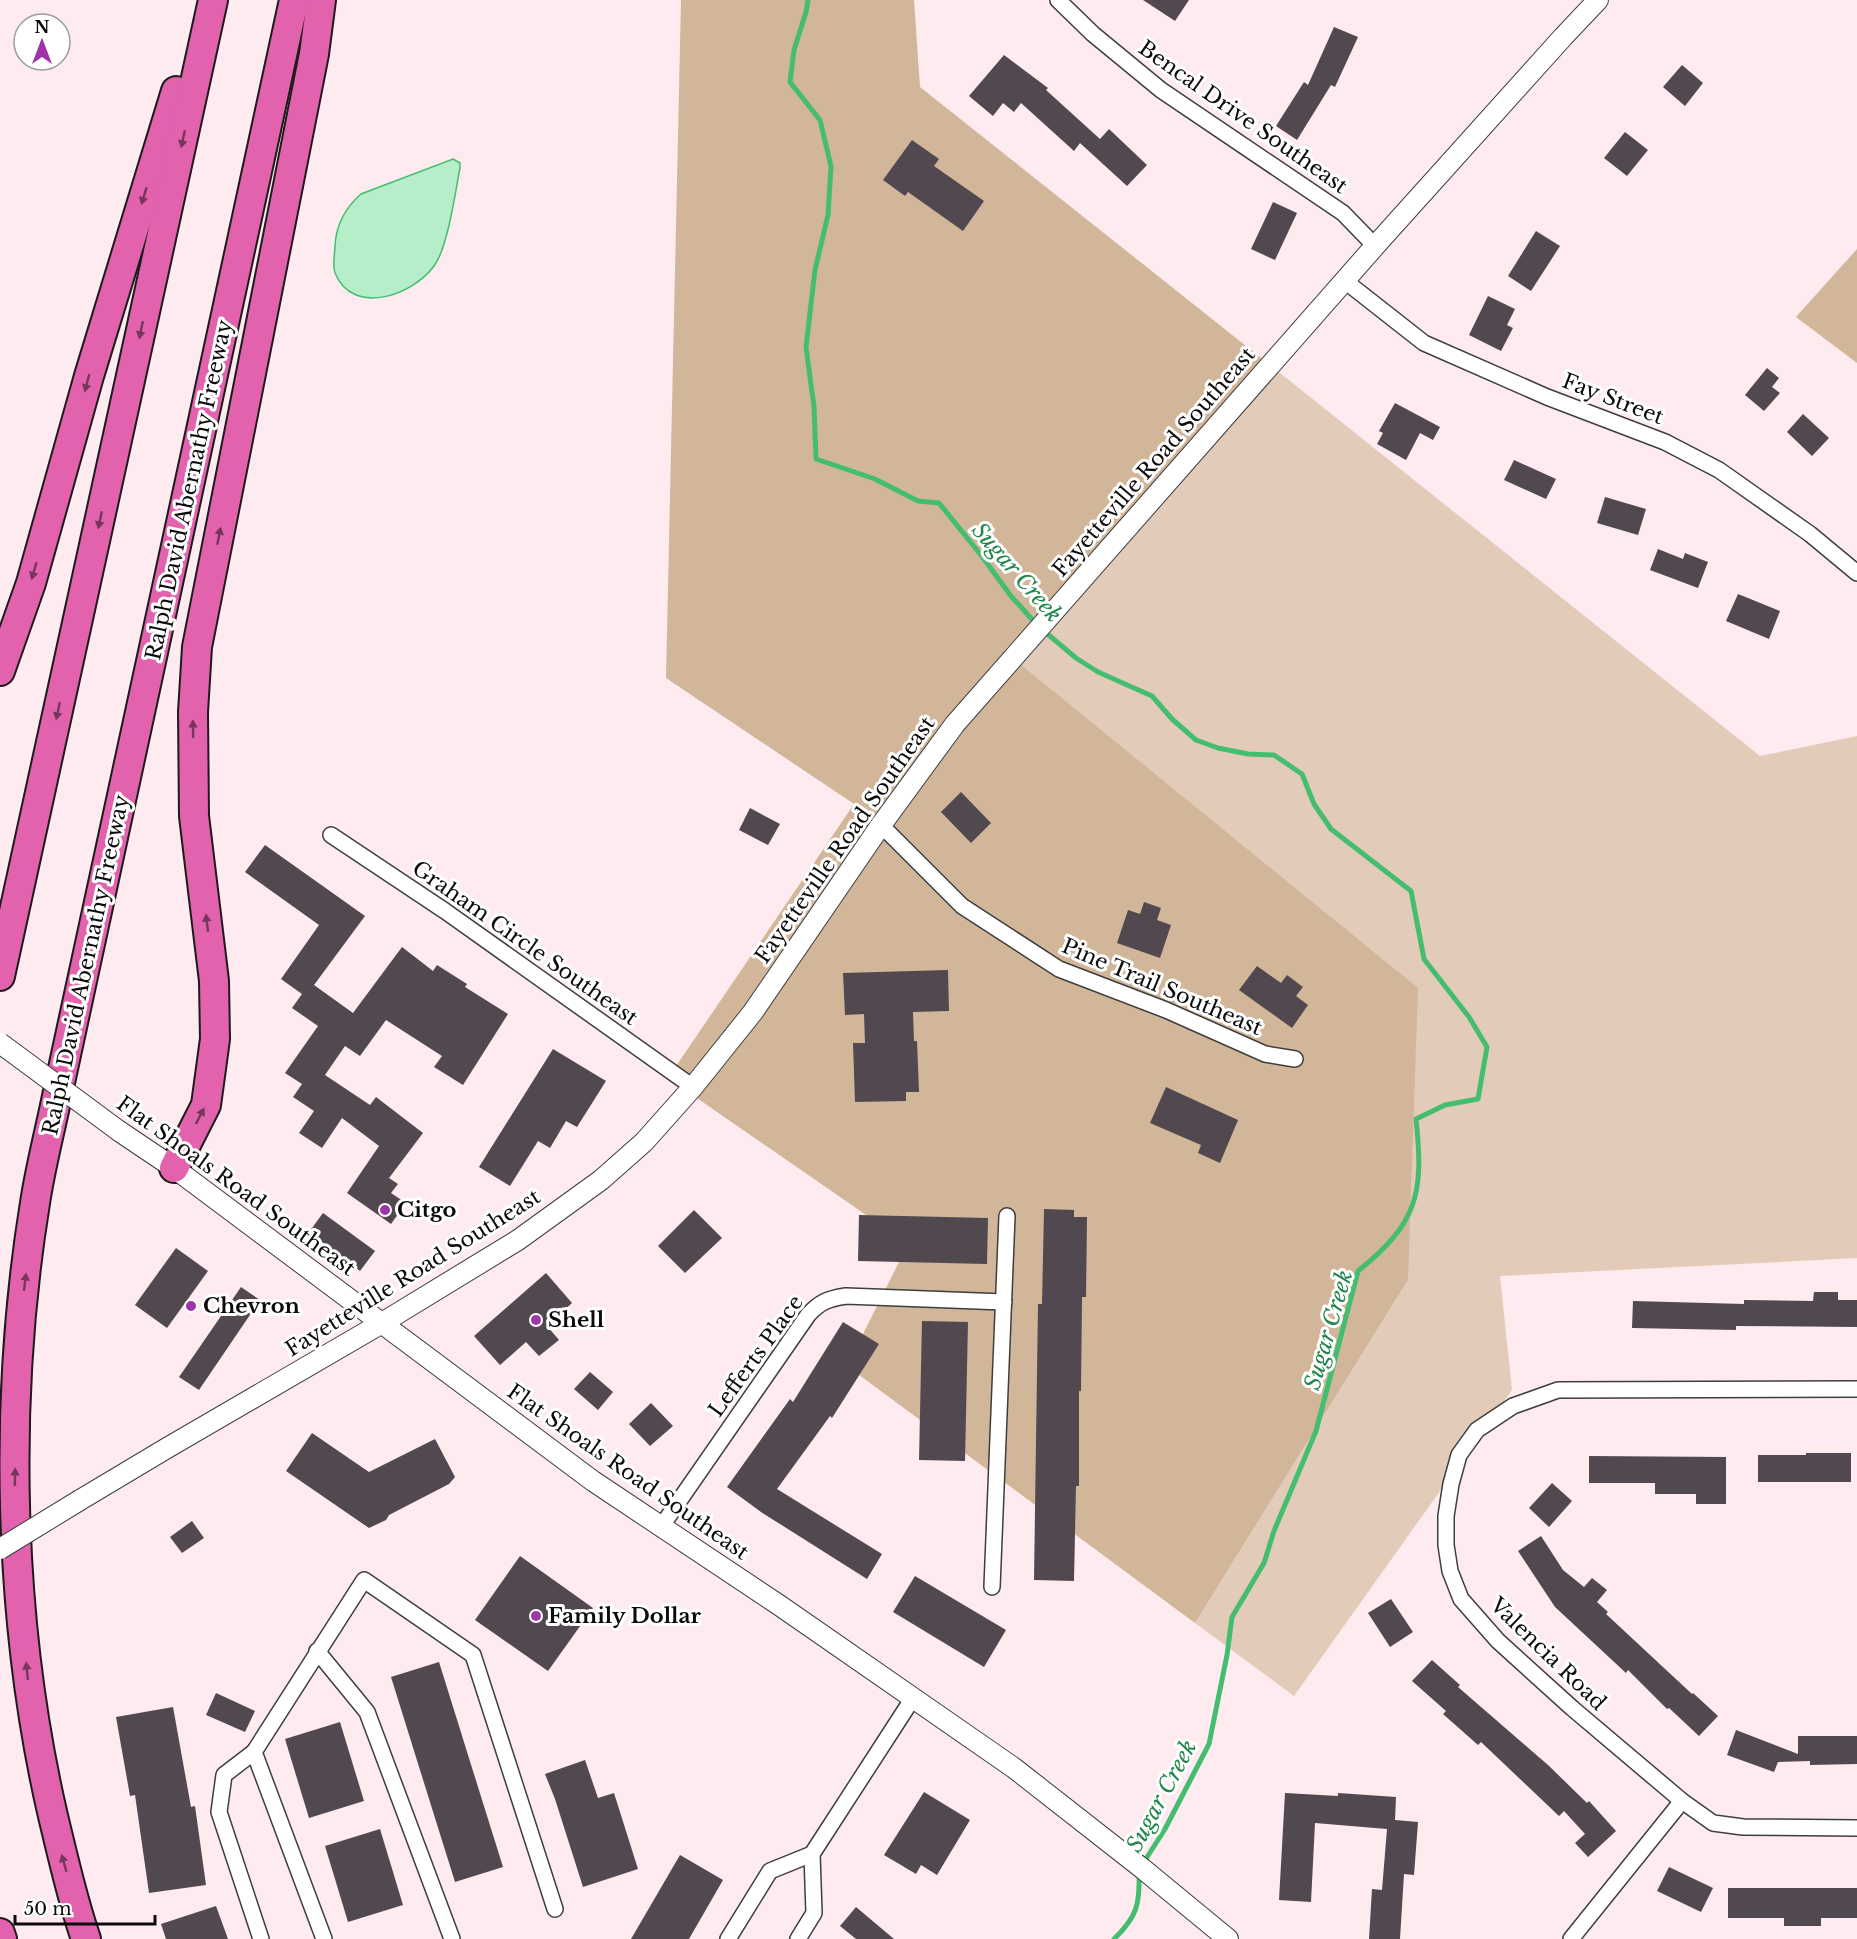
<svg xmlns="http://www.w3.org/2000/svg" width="1857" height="1939" viewBox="0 0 1857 1939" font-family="'Libre Baskerville',serif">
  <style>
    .green { fill: #e3cbb9 }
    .forest { fill: #d1b69a }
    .water { fill: #b5eec8; stroke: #45bd70; stroke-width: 1.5 }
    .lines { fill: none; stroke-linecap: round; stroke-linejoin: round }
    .stream { stroke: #45bd70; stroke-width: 5 }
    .building { fill: #52484f }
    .minor-casing { stroke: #3e3e3e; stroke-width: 18 }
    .tertiary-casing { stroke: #3e3e3e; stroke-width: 22 }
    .motorway-casing { stroke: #1c1c1c; stroke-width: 32 }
    .minor { stroke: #fff; stroke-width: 15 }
    .tertiary { stroke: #fff; stroke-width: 20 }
    .motorway { stroke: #e362ad; stroke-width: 28 }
    .tertiary-bridge-casing { stroke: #3e3e3e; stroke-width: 22; stroke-linecap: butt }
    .tertiary-bridge { stroke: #fff; stroke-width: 20 }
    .oneway { fill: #77365c }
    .poi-dot { fill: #9f34aa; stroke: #fff; stroke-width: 2 }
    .labels { text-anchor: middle; stroke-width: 6; stroke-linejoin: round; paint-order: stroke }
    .street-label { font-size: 21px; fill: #0b0b0b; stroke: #fff }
    .poi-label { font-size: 21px; font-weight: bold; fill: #0b0b0b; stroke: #fff; text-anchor: start }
    .water-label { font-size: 22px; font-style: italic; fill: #22874a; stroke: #fff }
  </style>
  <rect width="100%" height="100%" fill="#fdebef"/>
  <path class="green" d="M1270 365 1760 756 1857 736V1258L1500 1276 1512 1390 1294 1696 1195 1623 1408 1280 1004 651Z"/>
  <g class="forest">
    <path d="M681 0H914L920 87 1270 365 1004 651 1418 988 1408 1280 1195 1623 847 1366 908 1244 668 1078 854 804 666 678Z"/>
    <path d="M1857 249V363L1796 317Z"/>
  </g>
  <path class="water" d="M453 159 460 163V168C455 193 448 247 434 266 413 295 353 317 335 273 332 265 335 254 335 246 336 224 345 208 361 194Z"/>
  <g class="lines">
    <g class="stream">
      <path d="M808 0 806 12 794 50 790 82 820 120 831 166 828 215 815 270 806 347 814 407 816 459 875 479 918 501 939 503 981 555 1011 596 1037 625"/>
      <path d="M1044 631 1076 658 1098 672 1152 696 1172 719 1196 740 1218 748 1248 754 1274 755 1302 774 1314 804 1331 829 1411 891 1424 959 1469 1017 1487 1047 1478 1099 1445 1105 1416 1119C1424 1193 1418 1223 1358 1271L1316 1431 1274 1531 1264 1563 1232 1617 1227 1655 1209 1744 1165 1829 1142 1865"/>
      <path d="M1114 1939C1137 1917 1140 1904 1139 1873"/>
    </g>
  </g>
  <g class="building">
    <path d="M1143 0H1189L1175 21Z"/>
    <path d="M1334 27 1358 37 1335 87 1331 85 1297 140 1276 126 1304 82 1308 85Z"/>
    <path d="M1004 55 1048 88 1046 90 1100 139 1109 129 1147 165 1127 186 1080 143 1074 151 1021 103 1014 112 1003 103 993 116 969 96Z"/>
    <path d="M1682 65 1703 83 1685 106 1663 87Z"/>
    <path d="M1625 132 1648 150 1627 176 1604 158Z"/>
    <path d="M912 140 939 159 934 166 984 201 963 231 908 192 905 196 883 180Z"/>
    <path d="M1273 202 1297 213 1275 260 1251 249Z"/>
    <path d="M1536 231 1560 246 1531 291 1508 276Z"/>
    <path d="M1488 296 1515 309 1507 325 1513 328 1501 351 1469 335Z"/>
    <path d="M1767 368 1779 378 1772 387 1780 393 1764 411 1745 395Z"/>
    <path d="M1395 403 1440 427 1433 440 1420 433 1406 460 1377 444 1383 433 1379 431Z"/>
    <path d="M1803 414 1829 438 1812 456 1787 432Z"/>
    <path d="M1514 460 1556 479 1546 499 1504 480Z"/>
    <path d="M1605 497 1646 509 1638 535 1597 523Z"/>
    <path d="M1658 549 1683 559 1685 553 1708 562 1698 588 1650 570Z"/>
    <path d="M1738 594 1780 611 1769 639 1726 621Z"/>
    <path d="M961 792 991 823 971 843 941 812Z"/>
    <path d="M750 808 780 824 768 845 739 830Z"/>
    <path d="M265 845 365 916 314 985 353 1013 402 947 433 971 437 965 467 984 465 987 508 1014 463 1085 434 1067 442 1056 386 1020 360 1056 345 1046 325 1075 370 1105 376 1097 423 1133 389 1178 398 1184 391 1193 406 1203 391 1224 347 1193 379 1146 342 1118 322 1148 299 1133 314 1111 293 1097 302 1084 285 1073 318 1026 292 1008 302 994 281 979 319 925 245 872Z"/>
    <path d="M1144 902 1161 908 1157 920 1171 925 1160 958 1117 943 1128 910 1140 914Z"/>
    <path d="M1257 966 1281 983 1287 975 1303 987 1296 996 1308 1005 1292 1028 1239 990Z"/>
    <path d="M948 970 949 1011 913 1012 914 1041H917L919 1092H906V1101L855 1102 853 1043H865L864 1014 845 1015 843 973Z"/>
    <path d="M553 1049 606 1081 577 1127 566 1121 550 1148 538 1141 510 1186 479 1167Z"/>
    <path d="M1166 1087 1238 1120 1220 1163 1198 1153 1201 1145 1150 1123Z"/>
    <path d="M1044 1209 1074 1210V1217H1087L1086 1297H1082L1081 1391H1079V1486H1076L1074 1581 1034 1580 1038 1304H1042Z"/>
    <path d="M694 1210 722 1238 685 1273 658 1246Z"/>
    <path d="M323 1213 375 1251 360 1271 309 1232Z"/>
    <path d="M859 1215 988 1218 987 1264 858 1261Z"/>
    <path d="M176 1248 208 1271 167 1328 135 1305Z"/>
    <path d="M546 1273 572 1303 547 1326 559 1340 539 1356 526 1342 500 1365 474 1336Z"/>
    <path d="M241 1287 260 1300 199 1390 179 1377Z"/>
    <path d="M1814 1292H1838V1300H1857V1327L1736 1326V1330L1632 1328 1633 1301 1744 1304V1300L1813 1301Z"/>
    <path d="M922 1321 968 1322 965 1461 919 1460Z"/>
    <path d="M843 1322 879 1344 832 1418 830 1416 777 1489 882 1554 867 1579 761 1512 727 1487 790 1399 793 1402Z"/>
    <path d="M590 1372 613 1392 598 1410 574 1389Z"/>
    <path d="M651 1403 673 1426 650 1446 629 1424Z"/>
    <path d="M312 1433 369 1472 435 1439 455 1477 449 1484 389 1515 386 1520 369 1528 286 1471Z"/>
    <path d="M1806 1453H1851V1482H1758V1455H1806Z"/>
    <path d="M1589 1456 1726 1457V1504H1696V1494H1655V1483H1589Z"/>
    <path d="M1552 1483 1572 1501 1549 1527 1529 1508Z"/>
    <path d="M192 1521 204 1538 182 1553 170 1537Z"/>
    <path d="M1541 1536 1563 1570 1584 1587 1592 1578 1607 1590 1597 1602 1608 1612 1606 1614 1692 1694 1693 1693 1718 1716 1699 1736 1669 1708 1667 1709 1628 1670 1626 1673 1555 1607 1518 1551Z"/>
    <path d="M520 1556 593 1608 548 1671 475 1620Z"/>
    <path d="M915 1576 1006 1630 984 1667 893 1612Z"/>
    <path d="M1391 1599 1413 1632 1390 1647 1368 1613Z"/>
    <path d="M1432 1660 1460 1685 1458 1687 1548 1765 1587 1803 1589 1801 1616 1831 1588 1857 1575 1843 1585 1834 1564 1811 1559 1816 1481 1742 1478 1745 1443 1714 1446 1711 1412 1681Z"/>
    <path d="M439 1662 503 1867 455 1882 391 1677Z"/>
    <path d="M216 1693 255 1711 245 1732 206 1715Z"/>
    <path d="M173 1707 191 1807 195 1806 206 1885 149 1893 135 1795 130 1796 116 1717Z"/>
    <path d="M340 1722 364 1801 309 1818 285 1739Z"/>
    <path d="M1736 1730 1798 1754V1736H1857V1764L1810 1765V1761L1778 1762 1774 1772 1727 1755Z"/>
    <path d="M585 1760 598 1798 614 1793 638 1869 583 1887 555 1799 545 1774Z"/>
    <path d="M924 1792 970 1820 937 1875 921 1865 916 1874 884 1855Z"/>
    <path d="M1285 1793 1338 1796V1793L1396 1797 1395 1820 1418 1822 1414 1875 1404 1874 1400 1939H1369L1372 1889 1382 1890 1387 1829 1315 1823 1311 1902 1279 1900Z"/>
    <path d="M380 1829 403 1905 348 1922 325 1846Z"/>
    <path d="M680 1855 723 1880 689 1939H631Z"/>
    <path d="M1669 1867 1713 1888 1701 1912 1657 1891Z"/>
    <path d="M1728 1888H1857V1918H1821V1926H1784V1918H1728Z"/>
    <path d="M216 1906 228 1939H166L161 1924Z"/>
    <path d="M856 1907 894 1939H856L840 1926Z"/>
  </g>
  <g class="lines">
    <defs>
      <g id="minor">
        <path d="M1058 0 1093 34 1161 90 1343 213 1375 246"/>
        <path d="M1345 281 1424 343 1547 397 1665 442 1719 470 1810 534 1857 573"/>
        <path d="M881 825 962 906 1059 969 1166 1010 1265 1054 1295 1059"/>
        <path d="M331 835 445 911 693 1087"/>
        <path d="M1857 1389 1558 1390 1513 1406 1477 1430 1459 1455 1451 1484 1446 1516V1545L1450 1571 1461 1599 1498 1641 1572 1708 1682 1801 1713 1823 1743 1827 1857 1828"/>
        <path d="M661 1527 808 1315C820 1302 827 1299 846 1296L1004 1302"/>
        <path d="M992 1587 1007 1216"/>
        <path d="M317 1651 367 1712 452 1939"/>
        <path d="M254 1752 224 1775 219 1812 261 1939"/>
        <path d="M324 1939 254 1752 364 1580 473 1655 555 1909"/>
        <path d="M728 1939 770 1871 812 1854 913 1698"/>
        <path d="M798 1939 814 1913 812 1854"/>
        <path d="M1571 1939 1682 1801"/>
      </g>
      <g id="tertiary">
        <path d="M119 1131 174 1168 593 1481 779 1605 1014 1768 1143 1869 1228 1939"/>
        <path d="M80 1500 167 1448 382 1323 518 1240 601 1180 644 1142 693 1087 753 1012 881 825 955 724 1375 246 1563 37 1598 0"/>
      </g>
      <g id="motorway">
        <path d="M0 671 31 583 89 376 176 91"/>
        <path d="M0 976 213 0"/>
        <path d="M174 1168 206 1105 215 1039 214 981 194 816 193 712 197 647 314 54 321 0"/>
        <path d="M0 1933 2 1939"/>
        <path d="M86 1939C72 1899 63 1857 53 1816 8 1622 3 1400 35 1203 40 1169 49 1135 56 1101L294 0"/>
      </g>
    </defs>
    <use href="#minor" class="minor-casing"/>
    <use href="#tertiary" class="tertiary-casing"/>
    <use href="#motorway" class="motorway-casing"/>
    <use href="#minor" class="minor"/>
    <use href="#tertiary" class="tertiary"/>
    <use href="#motorway" class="motorway"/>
    <defs>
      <g id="tertiary-bridge">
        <path d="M0 1043 119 1131"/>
        <path d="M0 1549 80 1500"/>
      </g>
    </defs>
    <use href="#tertiary-bridge" class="tertiary-bridge-casing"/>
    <use href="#tertiary-bridge" class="tertiary-bridge"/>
  </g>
  <defs><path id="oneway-solid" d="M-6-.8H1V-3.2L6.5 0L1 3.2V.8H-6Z" transform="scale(1.5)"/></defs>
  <g class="oneway">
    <use href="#oneway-solid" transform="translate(183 139) rotate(102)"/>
    <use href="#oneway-solid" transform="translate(144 196) rotate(107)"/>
    <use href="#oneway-solid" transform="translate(141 330) rotate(102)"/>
    <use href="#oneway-solid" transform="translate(87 383) rotate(105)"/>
    <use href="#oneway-solid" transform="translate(100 520) rotate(102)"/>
    <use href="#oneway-solid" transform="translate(219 536) rotate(-79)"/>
    <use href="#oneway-solid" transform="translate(34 571) rotate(106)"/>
    <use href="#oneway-solid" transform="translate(58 711) rotate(102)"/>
    <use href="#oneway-solid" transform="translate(193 729) rotate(-91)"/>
    <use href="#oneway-solid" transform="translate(207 923) rotate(-97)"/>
    <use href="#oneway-solid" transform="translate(200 1116) rotate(-63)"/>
    <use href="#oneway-solid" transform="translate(25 1282) rotate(-83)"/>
    <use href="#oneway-solid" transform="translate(15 1477) rotate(-89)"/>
    <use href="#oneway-solid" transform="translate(27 1671) rotate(-96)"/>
    <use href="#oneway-solid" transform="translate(64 1863) rotate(-106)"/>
  </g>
  <g class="poi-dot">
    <circle cx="385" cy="1210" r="6"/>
    <circle cx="191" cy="1306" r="6"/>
    <circle cx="536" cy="1320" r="6"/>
    <circle cx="536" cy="1616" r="6"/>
  </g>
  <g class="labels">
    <g class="street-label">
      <text transform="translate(1243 117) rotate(35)" y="7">Bencal Drive Southeast</text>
      <text transform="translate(1613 399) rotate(21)" y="7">Fay Street</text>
      <text transform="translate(1154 462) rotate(-49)" y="7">Fayetteville Road Southeast</text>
      <text transform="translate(189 490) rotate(-78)" y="7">Ralph David Abernathy Freeway</text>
      <text transform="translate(845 840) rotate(-55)" y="7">Fayetteville Road Southeast</text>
      <text transform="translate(525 943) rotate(35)" y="7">Graham Circle Southeast</text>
      <text transform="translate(86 965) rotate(-78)" y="7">Ralph David Abernathy Freeway</text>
      <text transform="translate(1162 987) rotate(23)" y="7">Pine Trail Southeast</text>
      <text transform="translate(236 1186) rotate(36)" y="7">Flat Shoals Road Southeast</text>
      <text transform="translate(413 1273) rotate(-32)" y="7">Fayetteville Road Southeast</text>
      <text transform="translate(756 1356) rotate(-54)" y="7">Lefferts Place</text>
      <text transform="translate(628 1472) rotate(35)" y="7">Flat Shoals Road Southeast</text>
      <text transform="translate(1548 1654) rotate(44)" y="7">Valencia Road</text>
    </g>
    <g class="poi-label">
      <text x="397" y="1217">Citgo</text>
      <text x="203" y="1313">Chevron</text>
      <text x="548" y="1327">Shell</text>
      <text x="548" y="1623">Family Dollar</text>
    </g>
    <g class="water-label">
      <text transform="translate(1017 572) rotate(49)" y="8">Sugar Creek</text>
      <text transform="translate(1328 1330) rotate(-74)" y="8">Sugar Creek</text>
      <text transform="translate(1161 1796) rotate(-62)" y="8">Sugar Creek</text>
    </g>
  </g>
  <g transform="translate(42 42)"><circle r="28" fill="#ffffff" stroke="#9d9d9d" stroke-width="1.5"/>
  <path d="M0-4.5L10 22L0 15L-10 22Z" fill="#9f34aa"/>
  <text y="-9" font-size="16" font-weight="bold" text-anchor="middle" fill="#0b0b0b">N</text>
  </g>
  <path d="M15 1915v9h140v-9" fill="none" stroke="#0b0b0b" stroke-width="3"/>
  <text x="24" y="1915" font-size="18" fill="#0b0b0b" stroke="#ffffff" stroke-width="4.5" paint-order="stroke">50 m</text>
</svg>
